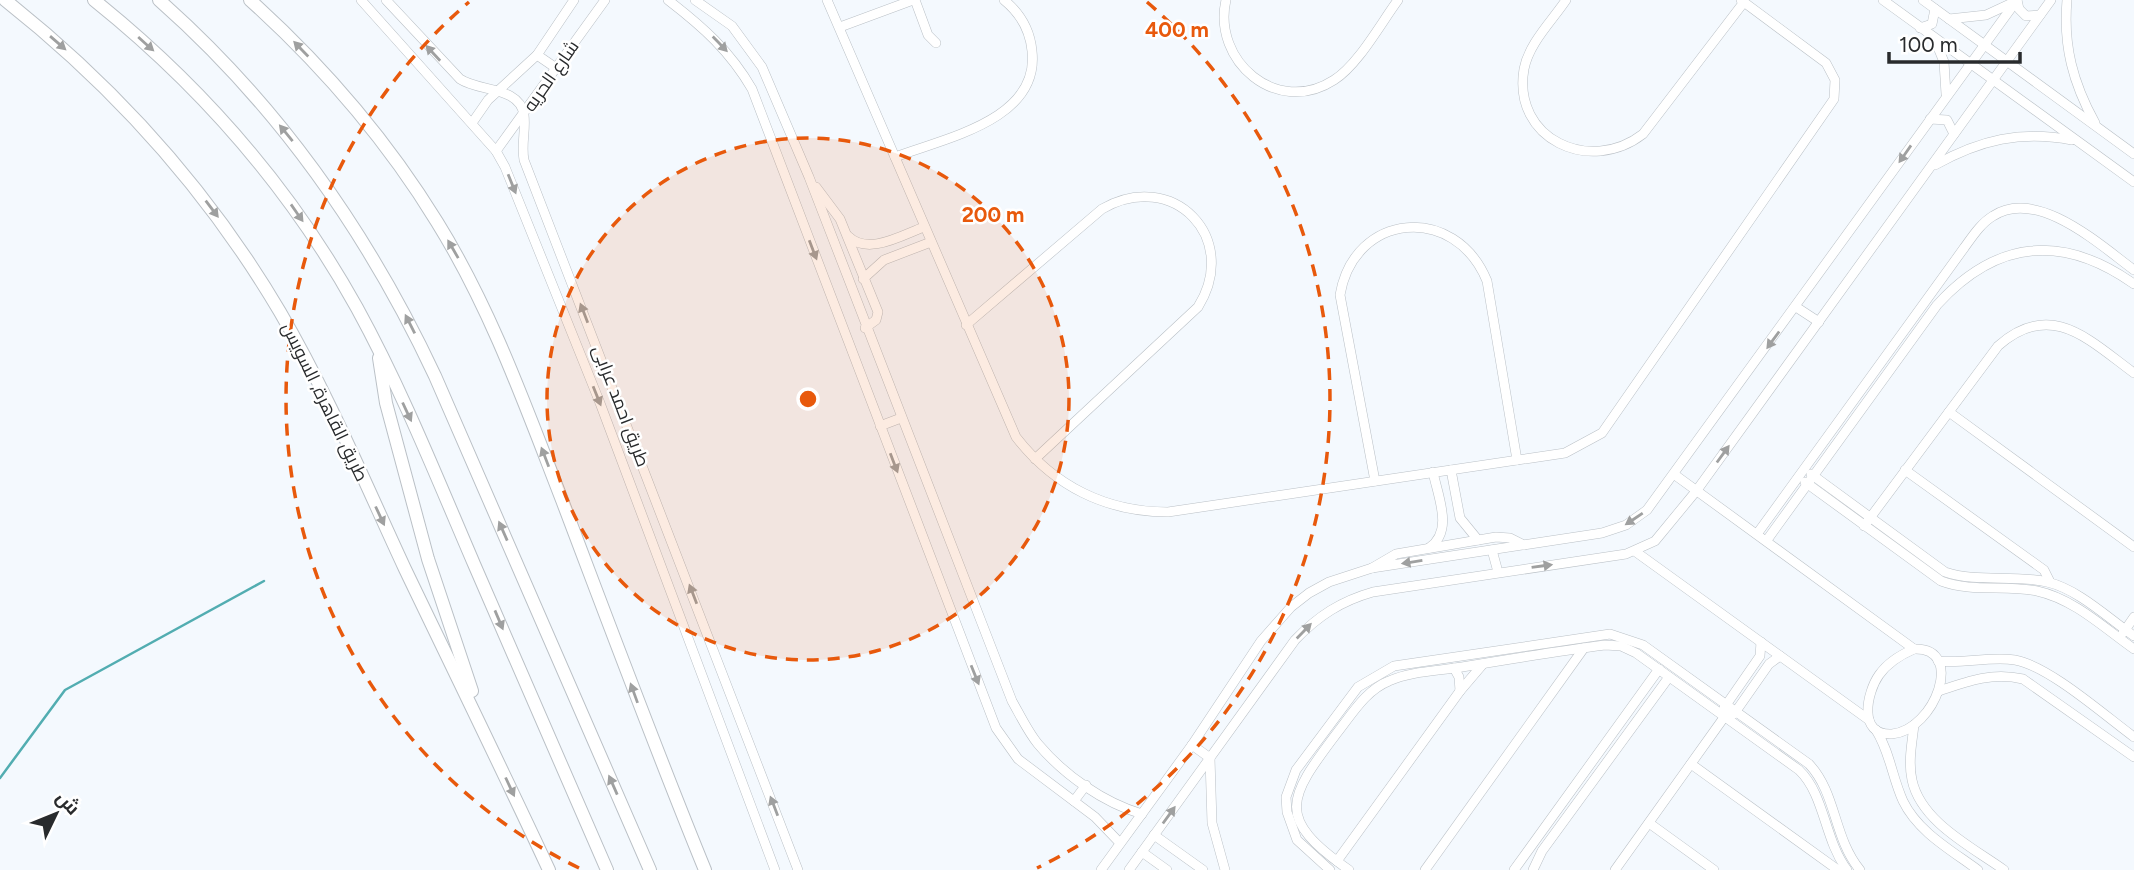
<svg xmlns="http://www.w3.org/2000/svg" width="2134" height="870" viewBox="0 0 2134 870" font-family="Figtree,Cairo,sans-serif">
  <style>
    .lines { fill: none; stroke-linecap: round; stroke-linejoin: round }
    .stream { stroke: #52adb1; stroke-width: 2.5 }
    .minor-casing { stroke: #bac0c6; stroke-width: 10 }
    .highway-casing { stroke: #bac0c6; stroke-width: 14 }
    .minor { stroke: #fff; stroke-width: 9 }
    .highway { stroke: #fff; stroke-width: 12 }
    .oneway { fill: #9fa0a0 }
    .ring { fill: none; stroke: #e8590c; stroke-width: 3.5; stroke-dasharray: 12 9 }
    .labels { text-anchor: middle; stroke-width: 5; stroke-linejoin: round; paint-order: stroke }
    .street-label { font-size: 18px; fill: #292b2d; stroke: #fff }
    .centre { fill: #e8590c; stroke: #fff; stroke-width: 3.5 }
    .ring-label { font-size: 21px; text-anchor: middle; font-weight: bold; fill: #e8590c; stroke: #fff; stroke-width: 5; stroke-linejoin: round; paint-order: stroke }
  </style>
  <rect width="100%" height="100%" fill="#f4f9fe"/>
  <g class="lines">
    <path class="stream" d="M0 778 65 690 264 581"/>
    <defs>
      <g id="minor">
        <path d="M361 0 496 151 505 167 600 403 775 870"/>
        <path d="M386 0 460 79C479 92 520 86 524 115 526 130 521 144 524 160L798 870"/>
        <path d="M668 0C703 27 730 51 752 89L996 728 1018 759 1095 817 1120 843"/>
        <path d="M695 0 732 26 762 67 809 177 1012 701C1020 715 1028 732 1038 744 1064 775 1104 803 1142 814"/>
        <path d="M827 0 1016 437C1054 486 1106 512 1168 512L1565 453 1602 433 1834 99 1835 80 1826 63 1741 0"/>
        <path d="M915 0 928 35 936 43"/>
        <path d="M1226 0C1212 61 1277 117 1334 80 1358 65 1381 23 1398 0"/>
        <path d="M1566 0C1552 21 1529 43 1524 69 1512 139 1590 175 1643 134L1744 2"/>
        <path d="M1883 0 2134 182"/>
        <path d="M1923 0 2134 154"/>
        <path d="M2017 0 2019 9 2026 16 2040 15"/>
        <path d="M2067 0C2063 46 2073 83 2095 123"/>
        <path d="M1949 19 1986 15 2012 3"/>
        <path d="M840 27 913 0"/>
        <path d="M1920 28 1932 24 1935 9"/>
        <path d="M1935 40 1944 62 1946 94"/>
        <path d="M537 55 556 68"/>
        <path d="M1930 119 1947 120 1954 134"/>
        <path d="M472 123 488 100 537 55 574 0"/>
        <path d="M496 151 605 0"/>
        <path d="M895 157C945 138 1040 120 1032 51 1030 30 1020 13 1004 0"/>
        <path d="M1935 165C1980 140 2021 130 2072 140"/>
        <path d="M816 187 840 219 878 312 876 320 865 328"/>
        <path d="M848 236C868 256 902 235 924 227"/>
        <path d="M863 279 884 260 931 242"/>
        <path d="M1796 307 1819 322"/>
        <path d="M966 325 1102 209C1173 168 1241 238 1198 307L1035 459"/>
        <path d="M1949 412 2134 547"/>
        <path d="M880 426 901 418"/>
        <path d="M1451 470 1460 518 1478 540"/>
        <path d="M1905 470 2044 570 2050 582"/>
        <path d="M1811 474 1945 572C1978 583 2013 574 2047 582 2078 589 2108 618 2134 636"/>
        <path d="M1675 475 1914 649"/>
        <path d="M1375 481 1340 295C1354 212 1455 203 1487 281L1517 460"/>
        <path d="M1805 482 1941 581C1973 593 2005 584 2037 591 2074 599 2104 628 2134 649"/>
        <path d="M1864 526 1998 346C2051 299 2089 340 2134 373"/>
        <path d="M1757 534 1964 248C1972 237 1981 223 1993 216 2037 187 2100 245 2134 270"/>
        <path d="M1767 540 1937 305C1996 240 2062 233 2134 284"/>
        <path d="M1429 548C1454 531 1438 497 1433 472"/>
        <path d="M1492 550 1498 572"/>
        <path d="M1636 552 1869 720"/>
        <path d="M1372 568 1396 554 1496 537 1510 538 1524 545"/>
        <path d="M2123 633 2134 617"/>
        <path d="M1914 649C1966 647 1935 730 1892 734 1857 736 1867 692 1879 675 1888 662 1900 655 1914 649Z"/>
        <path d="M1938 661C1964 664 1990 656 2015 660 2049 666 2104 715 2134 737"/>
        <path d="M1454 668 1459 677 1460 691"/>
        <path d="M1939 691C1968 681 1992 672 2023 679L2134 757"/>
        <path d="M1724 708 1760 656 1761 642"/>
        <path d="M1914 725C1912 743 1908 762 1912 780 1921 822 1972 847 2004 870"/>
        <path d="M1876 730C1890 752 1892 777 1903 801 1918 832 1951 850 1978 870"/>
        <path d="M1192 745 1210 758 1212 823 1225 870"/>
        <path d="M1691 764 1838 870"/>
        <path d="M1074 801 1086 785"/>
        <path d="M1649 823 1714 870"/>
        <path d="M1154 835 1203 870"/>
        <path d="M1142 852 1167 870"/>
        <path d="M1337 861 1460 691 1483 664"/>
        <path d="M1101 870 1192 745 1261 641 1291 607 1309 593 1329 582 1372 568 1602 533 1626 525 1647 510 2017 0"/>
        <path d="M1129 870 1295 640C1318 616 1341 601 1373 592L1626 554 1655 541 1697 490 2051 0"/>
        <path d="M1330 870 1297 840 1287 812 1286 797 1296 770 1358 687 1394 666 1610 634 1643 645 1809 764C1837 794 1833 837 1860 870"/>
        <path d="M1349 870C1275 818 1287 799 1337 733 1352 714 1366 690 1389 681 1411 671 1439 671 1462 667 1510 659 1558 651 1605 645L1621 646 1636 653 1799 770C1825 795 1824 839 1847 870"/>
        <path d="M1425 870 1584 648"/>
        <path d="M1514 870 1659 669"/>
        <path d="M1533 870 1542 851 1669 677"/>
        <path d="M1615 870 1725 716 1734 714 1769 664 1780 656"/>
      </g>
      <g id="highway">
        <path d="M5 0C115 87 208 190 280 312 328 394 365 483 405 569 453 669 502 769 549 870"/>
        <path d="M94 0C200 85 291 189 357 308 402 390 437 478 474 564 518 666 562 768 607 870"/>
        <path d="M159 0C278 105 368 233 435 376L650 870"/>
        <path d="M250 0C322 65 386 139 437 222 491 309 525 405 562 500 609 624 655 748 705 870"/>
        <path d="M379 358 386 403 428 559 472 691"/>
      </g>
    </defs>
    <use href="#minor" class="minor-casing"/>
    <use href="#highway" class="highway-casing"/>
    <use href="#minor" class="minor"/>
    <use href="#highway" class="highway"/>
  </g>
  <defs><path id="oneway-solid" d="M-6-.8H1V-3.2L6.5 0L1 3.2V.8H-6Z" transform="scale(1.75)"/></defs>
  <g class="oneway">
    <use href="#oneway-solid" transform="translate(58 43) rotate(41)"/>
    <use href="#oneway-solid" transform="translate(146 44) rotate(42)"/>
    <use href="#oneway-solid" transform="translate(720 44) rotate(46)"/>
    <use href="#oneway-solid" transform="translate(301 49) rotate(-134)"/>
    <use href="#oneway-solid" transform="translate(433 53) rotate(-133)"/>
    <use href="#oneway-solid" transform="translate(286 133) rotate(-129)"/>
    <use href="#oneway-solid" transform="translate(1905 154) rotate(125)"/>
    <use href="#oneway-solid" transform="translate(512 184) rotate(68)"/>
    <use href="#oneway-solid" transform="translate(212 209) rotate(53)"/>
    <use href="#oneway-solid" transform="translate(297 213) rotate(55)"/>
    <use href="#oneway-solid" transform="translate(453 249) rotate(-120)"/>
    <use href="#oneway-solid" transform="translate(813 250) rotate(69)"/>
    <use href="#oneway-solid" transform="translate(584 313) rotate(-111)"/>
    <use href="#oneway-solid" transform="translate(410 324) rotate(-117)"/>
    <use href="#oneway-solid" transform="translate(1773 340) rotate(126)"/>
    <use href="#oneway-solid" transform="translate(597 396) rotate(68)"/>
    <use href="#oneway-solid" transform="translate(407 412) rotate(65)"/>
    <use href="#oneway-solid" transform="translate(1723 454) rotate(-54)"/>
    <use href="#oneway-solid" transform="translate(545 457) rotate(-111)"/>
    <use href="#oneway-solid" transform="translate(894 463) rotate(69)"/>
    <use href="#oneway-solid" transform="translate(380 516) rotate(65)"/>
    <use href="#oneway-solid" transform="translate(1634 519) rotate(146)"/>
    <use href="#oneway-solid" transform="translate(503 531) rotate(-114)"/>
    <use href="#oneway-solid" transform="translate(1412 562) rotate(171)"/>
    <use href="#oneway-solid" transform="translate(1542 566) rotate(-8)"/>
    <use href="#oneway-solid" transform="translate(693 594) rotate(-111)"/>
    <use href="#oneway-solid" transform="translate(499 620) rotate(67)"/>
    <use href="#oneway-solid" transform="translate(1304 631) rotate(-46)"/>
    <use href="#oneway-solid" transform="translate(975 675) rotate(68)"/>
    <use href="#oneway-solid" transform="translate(634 693) rotate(-110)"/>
    <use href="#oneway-solid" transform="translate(613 785) rotate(-114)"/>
    <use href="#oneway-solid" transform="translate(510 787) rotate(65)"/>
    <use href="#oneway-solid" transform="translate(774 806) rotate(-111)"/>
    <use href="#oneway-solid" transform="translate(1169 815) rotate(-54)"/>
  </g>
  <circle cx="808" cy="399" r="261" fill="#e8590c" fill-opacity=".12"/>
  <g class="ring">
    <circle cx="808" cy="399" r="261"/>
    <path d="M579 868A522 522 0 0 1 469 2M1147 2A522 522 0 0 1 1037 868"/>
  </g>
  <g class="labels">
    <g class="street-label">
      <text transform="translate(551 76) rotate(-55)" y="6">شارع الحريه</text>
      <text transform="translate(325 402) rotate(64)" y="6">طريق القاهرة, السويس</text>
      <text transform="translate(621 406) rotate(69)" y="6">طريق احمد عرابى</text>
    </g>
  </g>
  <circle cx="808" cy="399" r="10" class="centre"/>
  <g class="ring-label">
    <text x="1177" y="37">400 m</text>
    <text x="993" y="222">200 m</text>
  </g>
  <g transform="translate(56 814) rotate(47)" stroke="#ffffff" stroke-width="5" paint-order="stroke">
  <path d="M0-5L12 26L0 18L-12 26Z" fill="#292b2d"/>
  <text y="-10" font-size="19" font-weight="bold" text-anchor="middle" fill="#292b2d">ش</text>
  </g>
  <path d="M1889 52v10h131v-10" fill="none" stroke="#292b2d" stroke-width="3.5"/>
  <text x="1899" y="52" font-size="21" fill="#292b2d" stroke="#ffffff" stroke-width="5" paint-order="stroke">100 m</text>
</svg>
